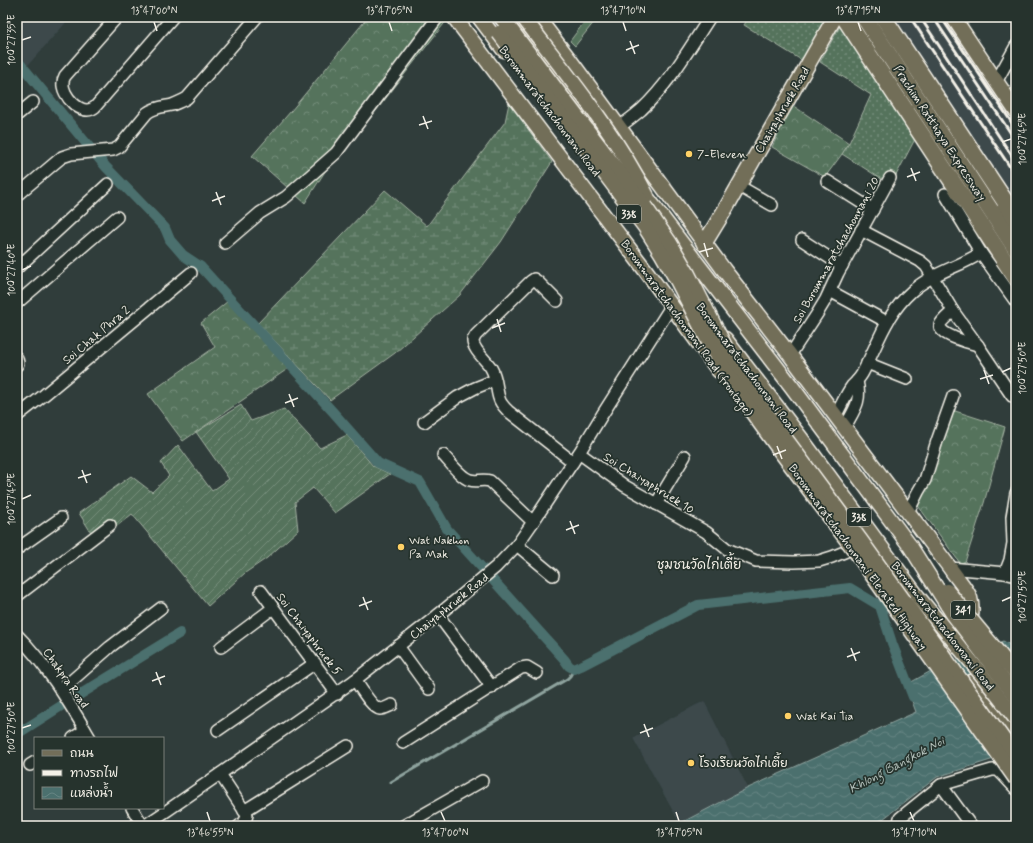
<svg xmlns="http://www.w3.org/2000/svg" width="1033" height="843" viewBox="0 0 1033 843" font-family="Mynerve,'Playpen Sans Thai',sans-serif">
  <style>
    .built { fill: #3c494c }
    .grass { fill: url(#grass-dots); stroke: #a4b2a2 }
    .forest { fill: url(#forest-crowns); stroke: #a4b2a2 }
    .wetland { fill: url(#wetland-marsh); stroke: #a4b2a2 }
    .garden { fill: url(#garden-furrows); stroke: #a4b2a2 }
    .water { fill: url(#water-waves); stroke: #8fa49f }
    .lines { fill: none; stroke-linecap: round; stroke-linejoin: round }
    .stream { stroke: #8fa49f; stroke-width: 3 }
    .canal { stroke: #4b706e; stroke-width: 10 }
    .minor-casing { stroke: #f4f1e8; stroke-width: 14 }
    .major-casing { stroke: #f4f1e8; stroke-width: 17 }
    .highway-casing { stroke: #f4f1e8; stroke-width: 19 }
    .minor { stroke: #26332d; stroke-width: 11 }
    .major { stroke: #726e59; stroke-width: 14 }
    .highway { stroke: #726e59; stroke-width: 16 }
    .rail { stroke: #f4f1e8; stroke-width: 3 }
    .major-bridge-casing { stroke: #f4f1e8; stroke-width: 17; stroke-linecap: butt }
    .major-bridge { stroke: #726e59; stroke-width: 14 }
    .ticks { fill: none; stroke: #f4f1e8; stroke-width: 1.5 }
    .poi-dot { fill: #ffd166; stroke: #26332d; stroke-width: 1.5 }
    .labels { text-anchor: middle; stroke-width: 3.5; stroke-linejoin: round; paint-order: stroke }
    .shield { fill: #26332d; stroke: #b6b8b0; stroke-width: 1 }
    .shield-label { font-size: 11px; font-weight: bold; fill: #f4f1e8 }
    .street-label { font-size: 12px; fill: #f4f1e8; stroke: #26332d }
    .poi-label { font-size: 12px; fill: #f4f1e8; stroke: #26332d; text-anchor: start }
    .neighbourhood-label { font-size: 13px; fill: #f4f1e8; stroke: #26332d }
    .water-label { font-size: 13px; font-style: italic; fill: #b0bdb7; stroke: #26332d }
    .neatline { fill: none; stroke: #f4f1e8; stroke-width: 1.5 }
    .ticks-label { font-size: 10px; text-anchor: middle; fill: #f4f1e8 }
  </style>
  <defs>
    <pattern id="grass-dots" width="8" height="8" patternUnits="userSpaceOnUse"><rect width="8" height="8" fill="#54735c"/><path d="M2 2h.1M6 6h.1" fill="none" stroke="#768e7b" stroke-width="1.8" stroke-linecap="round"/></pattern>
    <pattern id="forest-crowns" width="20" height="18" patternUnits="userSpaceOnUse"><rect width="20" height="18" fill="#54735c"/><path d="M2 6a3 3 0 1 1 6 0M12 15a3 3 0 1 1 6 0" fill="none" stroke="#768e7b"/></pattern>
    <pattern id="wetland-marsh" width="20" height="14" patternUnits="userSpaceOnUse"><rect width="20" height="14" fill="#54735c"/><path d="M1 5h8M5 5V1M11 12h8M15 12V8" fill="none" stroke="#768e7b"/></pattern>
    <pattern id="garden-furrows" width="10" height="10" patternUnits="userSpaceOnUse"><rect width="10" height="10" fill="#54735c"/><path d="M-1 1l2-2M0 10L10 0M9 11l2-2" fill="none" stroke="#768e7b"/></pattern>
    <pattern id="water-waves" width="16" height="10" patternUnits="userSpaceOnUse"><rect width="16" height="10" fill="#4b706e"/><path d="M0 5q4-4 8 0t8 0" fill="none" stroke="#668583"/></pattern>
  </defs>
  <rect width="100%" height="100%" fill="#303d3b"/>
  <filter id="ink" filterUnits="userSpaceOnUse"><feTurbulence type="fractalNoise" baseFrequency=".025" numOctaves="2"/><feDisplacementMap in="SourceGraphic" scale="8" xChannelSelector="R" yChannelSelector="G"/><feConvolveMatrix kernelMatrix="1 2 1 2 8 2 1 2 1" color-interpolation-filters="sRGB"/></filter>
  <g filter="url(#ink)">
    <g class="built">
      <path d="M17 17H71L28 65 17 53Z"/>
      <path d="M879 17H948L1016 119V225Z"/>
      <path d="M704 701 748 788 680 824 633 738Z"/>
    </g>
    <g class="grass">
      <path d="M749 17H829L803 61 744 25Z"/>
      <path d="M845 17H852L924 122 891 185 842 154 849 143 871 95 820 62Z"/>
    </g>
    <g class="forest">
      <path d="M368 17H445L447 20 372 116 324 173 305 203 252 156 291 111Z"/>
      <path d="M588 17H598L575 46 570 41Z"/>
      <path d="M792 105 849 143 842 154 825 177 772 147Z"/>
      <path d="M228 301 289 368 183 441 148 394 215 347 201 323Z"/>
      <path d="M952 410 1005 427 984 503 965 562 960 563 916 503Z"/>
    </g>
    <path class="wetland" d="M509 103 552 162 501 242 460 295 395 353 330 400 258 323 385 190 427 226 505 122Z"/>
    <path class="garden" d="M241 405 251 421 284 409 320 448 347 435 373 466 390 474 335 513 313 488 295 502 298 530 267 558 245 573 208 606 132 514 97 542 79 513 131 476 152 492 169 476 161 463 178 445 212 491 229 479 196 432Z"/>
    <path class="water" d="M1003 641 1016 648V752L937 777 883 819 869 826H675L748 788 916 712 906 685 931 671Z"/>
    <g class="lines">
      <path class="stream" d="M391 782 567 679 570 676 574 669"/>
      <g class="canal">
        <path d="M17 60 106 167 165 228 170 240 183 255 201 267 334 413 378 463 420 482 447 529 564 659 569 666 574 669 581 666 698 605 850 588 880 606 892 643 913 697"/>
        <path d="M76 697 180 633"/>
        <path d="M17 734 61 706"/>
      </g>
      <defs>
        <g id="minor">
          <path d="M117 17 65 76C64 78 63 80 63 82 61 95 82 118 95 107L173 17"/>
          <path d="M996 82 1016 46"/>
          <path d="M17 115 33 102"/>
          <path d="M619 127C626 122 634 116 641 110 669 84 689 49 710 17"/>
          <path d="M827 181 873 210"/>
          <path d="M739 186 772 205"/>
          <path d="M945 194 981 253"/>
          <path d="M17 195 62 157 71 154 113 150 119 147 147 113C155 107 163 107 172 105 177 103 182 101 187 98L257 17"/>
          <path d="M861 230 920 261 926 266 953 311 979 347 1012 396"/>
          <path d="M802 240 842 266"/>
          <path d="M225 243 260 213 286 197 336 153 438 17"/>
          <path d="M17 268 108 184"/>
          <path d="M830 291 887 322"/>
          <path d="M557 301 537 281 534 279 531 281 476 335C475 336 474 339 473 340 472 349 487 361 491 368 497 378 496 389 499 398 500 403 504 407 508 411L573 462"/>
          <path d="M17 303 117 217"/>
          <path d="M953 311C950 314 941 321 940 325 938 335 970 343 978 345"/>
          <path d="M790 355 817 314 826 299 838 273 890 178"/>
          <path d="M17 358 18 363 17 365"/>
          <path d="M867 363 907 379"/>
          <path d="M836 415C841 406 846 394 852 386 856 382 859 379 862 374 878 344 885 315 912 291 932 273 959 267 981 253L1016 302"/>
          <path d="M17 416 44 395 191 273"/>
          <path d="M424 422 458 397 475 388 495 380"/>
          <path d="M845 427C854 410 862 402 857 381"/>
          <path d="M579 453 625 486 706 532 727 549 756 561 794 562 819 561 832 557 849 550"/>
          <path d="M443 455C450 462 460 477 470 480 476 482 483 479 490 481L533 522"/>
          <path d="M656 504 685 456"/>
          <path d="M908 512 918 492 925 480 937 441 953 396"/>
          <path d="M517 545 553 575"/>
          <path d="M17 549 61 518"/>
          <path d="M950 568 1005 573 1016 576"/>
          <path d="M1005 573 1010 560 1013 543 1012 517 1016 493"/>
          <path d="M261 591 337 694"/>
          <path d="M17 596 110 525"/>
          <path d="M438 615 491 686V688"/>
          <path d="M17 635C47 665 68 701 90 738"/>
          <path d="M398 646 429 689"/>
          <path d="M221 647 273 608"/>
          <path d="M355 680C360 687 372 708 380 709 384 709 389 706 392 705"/>
          <path d="M61 690 110 647 161 608"/>
          <path d="M218 730 315 663"/>
          <path d="M73 738 85 730"/>
          <path d="M403 743 521 668 527 667 537 673"/>
          <path d="M30 765 35 762"/>
          <path d="M220 774 247 815C246 821 244 823 239 826"/>
          <path d="M941 785 971 826"/>
          <path d="M132 808 143 826"/>
          <path d="M244 811 348 746"/>
          <path d="M144 826 168 810 355 680 438 615 496 567 517 545 533 522 579 453 602 415 672 305"/>
          <path d="M403 826 482 781"/>
          <path d="M898 826 900 818 941 785 992 770H998L1003 775 1016 789"/>
        </g>
        <g id="major">
          <path d="M454 17 646 271 719 371"/>
          <path d="M479 17 504 50"/>
          <path d="M501 17 508 26"/>
          <path d="M513 17 623 165"/>
          <path d="M537 17 569 59 724 270 790 355 950 568C955 576 968 590 970 598 976 620 963 643 942 650 939 651 934 651 930 652L929 651"/>
          <path d="M953 17 1016 111"/>
          <path d="M639 187 699 266 792 387 910 546"/>
          <path d="M1003 210 1016 229"/>
          <path d="M704 244 726 208 835 17"/>
          <path d="M725 339 800 437 918 597"/>
          <path d="M971 682 1016 744"/>
        </g>
        <g id="highway">
          <path d="M844 17 1016 278"/>
          <path d="M864 17 1016 249"/>
          <path d="M883 17 1016 218"/>
        </g>
      </defs>
      <use href="#minor" class="minor-casing"/>
      <use href="#major" class="major-casing"/>
      <use href="#highway" class="highway-casing"/>
      <use href="#minor" class="minor"/>
      <use href="#major" class="major"/>
      <use href="#highway" class="highway"/>
      <g class="rail">
        <path d="M910 17 1016 176"/>
        <path d="M920 17 1016 162"/>
        <path d="M933 17 1016 141"/>
        <path d="M941 17 1016 129"/>
      </g>
      <defs>
        <g id="major-bridge">
          <path d="M523 17C567 75 614 131 647 196"/>
          <path d="M508 26 641 201 670 243 688 274 734 364 762 407 861 541 1016 757"/>
          <path d="M499 33 645 227 662 254 678 282 714 352 752 412 781 452 856 552 1016 779"/>
          <path d="M910 546 953 614 1016 697"/>
          <path d="M947 591 1016 674"/>
          <path d="M918 597 982 675 1016 719"/>
        </g>
      </defs>
      <use href="#major-bridge" class="major-bridge-casing"/>
      <use href="#major-bridge" class="major-bridge"/>
    </g>
  </g>
  <path class="ticks" d="M154 22 157 31M389 22 392 31M623 22 626 31M858 22 861 31M22 40 31 37M630 41 635 54M626 50 639 45M423 116 428 129M419 125 432 121M1002 142 1011 139M911 168 916 181M907 177 920 172M216 192 221 205M212 201 225 196M704 243 708 257M699 252 713 248M22 270 31 266M497 319 501 332M492 328 505 323M984 370 989 384M1002 372 1011 368M980 379 993 375M289 394 294 407M285 403 298 398M777 446 782 459M773 455 786 450M82 470 87 483M78 478 91 474M22 499 31 495M570 521 575 534M566 530 579 525M363 597 368 610M1002 601 1011 597M359 606 372 601M851 648 856 661M847 657 860 652M156 672 161 685M152 681 165 676M644 724 649 737M22 728 31 725M640 733 653 728M207 812 210 821M441 812 445 821M676 812 679 821M910 812 914 821"/>
  <g class="poi-dot">
    <circle cx="689" cy="154" r="4"/>
    <circle cx="401" cy="547" r="4"/>
    <circle cx="788" cy="716" r="4"/>
    <circle cx="691" cy="763" r="4"/>
  </g>
  <g class="labels">
    <g class="shield">
      <rect x="617" y="205" width="24" height="18" rx="3"/>
      <rect x="847" y="508" width="24" height="18" rx="3"/>
      <rect x="951" y="601" width="24" height="18" rx="3"/>
    </g>
    <g class="shield-label">
      <text x="629" y="218">338</text>
      <text x="859" y="521">338</text>
      <text x="963" y="614">341</text>
    </g>
    <g class="street-label">
      <text transform="translate(782 110) rotate(-60)" y="4">Chaiyaphruek Road</text>
      <text transform="translate(550 111) rotate(53)" y="4">Borommaratchachonnani Road</text>
      <text transform="translate(940 133) rotate(57)" y="4">Prachim Ratthaya Expressway</text>
      <text transform="translate(836 250) rotate(-61)" y="4">Soi Borommaratchachonnani 20</text>
      <text transform="translate(687 328) rotate(54)" y="4">Borommaratchachonnani Road (frontage)</text>
      <text transform="translate(96 335) rotate(-40)" y="4">Soi Chak Phra 2</text>
      <text transform="translate(747 368) rotate(53)" y="4">Borommaratchachonnani Road</text>
      <text transform="translate(649 483) rotate(32)" y="4">Soi Chaiyaphruek 10</text>
      <text transform="translate(858 557) rotate(54)" y="4">Borommaratchachonnani Elevated Highway</text>
      <text transform="translate(449 606) rotate(-39)" y="4">Chaiyaphruek Road</text>
      <text transform="translate(943 626) rotate(52)" y="4">Borommaratchachonnani Road</text>
      <text transform="translate(309 634) rotate(53)" y="4">Soi Chaiyaphruek 5</text>
      <text transform="translate(66 678) rotate(55)" y="4">Chakpra Road</text>
    </g>
    <g class="poi-label">
      <text x="697" y="158">7-Eleven</text>
      <text x="409" y="544">Wat Nakhon<tspan x="409" dy="14">Pa Mak</tspan></text>
      <text x="796" y="720">Wat Kai Tia</text>
      <text x="699" y="767">โรงเรียนวัดไก่เตี้ย</text>
    </g>
    <g class="neighbourhood-label">
      <text x="699" y="569">ชุมชนวัดไก่เตี้ย</text>
    </g>
    <g class="water-label">
      <text transform="translate(896 764) rotate(-28)" y="5">Khlong Bangkok Noi</text>
    </g>
  </g>
  <rect width="1033" height="843" fill="none" stroke="#26332d" stroke-width="44"/>
  <rect x="34" y="737" width="130" height="72" fill="#26332d" stroke="#787f78"/>
  <rect x="42" y="750" width="20" height="6" fill="#726e59" stroke="#787f78"/>
  <text x="70" y="757" font-size="12" fill="#f4f1e8">ถนน</text>
  <rect x="42" y="770" width="20" height="6" fill="#f4f1e8" stroke="#787f78"/>
  <text x="70" y="777" font-size="12" fill="#f4f1e8">ทางรถไฟ</text>
  <rect x="42" y="787" width="20" height="12" fill="url(#water-waves)" stroke="#787f78"/>
  <text x="70" y="797" font-size="12" fill="#f4f1e8">แหล่งน้ำ</text>
  <rect x="22" y="22" width="989" height="799" class="neatline"/>
  <g class="ticks-label">
    <text x="154" y="14">13°47'00"N</text>
    <text x="389" y="14">13°47'05"N</text>
    <text x="623" y="14">13°47'10"N</text>
    <text x="858" y="14">13°47'15"N</text>
    <text transform="translate(11 40) rotate(-90)" y="4">100°27'35"E</text>
    <text transform="translate(1022 139) rotate(-90)" y="4">100°27'45"E</text>
    <text transform="translate(11 270) rotate(-90)" y="4">100°27'40"E</text>
    <text transform="translate(1022 368) rotate(-90)" y="4">100°27'50"E</text>
    <text transform="translate(11 499) rotate(-90)" y="4">100°27'45"E</text>
    <text transform="translate(1022 597) rotate(-90)" y="4">100°27'55"E</text>
    <text transform="translate(11 728) rotate(-90)" y="4">100°27'50"E</text>
    <text x="210" y="836">13°46'55"N</text>
    <text x="445" y="836">13°47'00"N</text>
    <text x="679" y="836">13°47'05"N</text>
    <text x="914" y="836">13°47'10"N</text>
  </g>
</svg>
